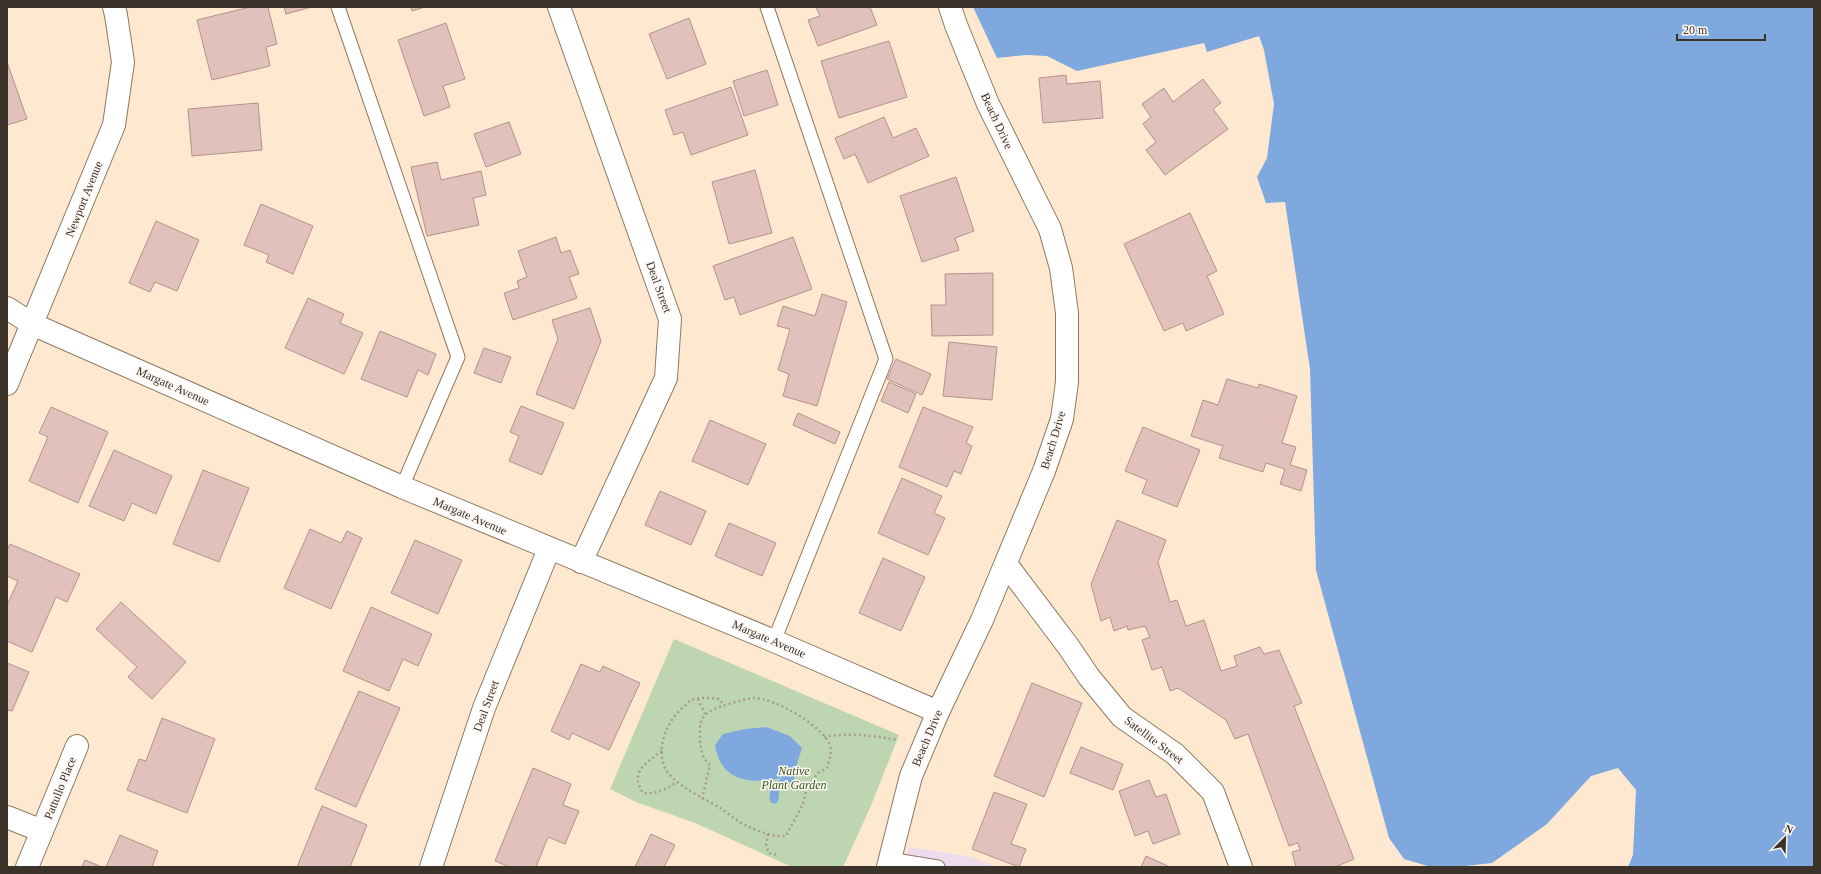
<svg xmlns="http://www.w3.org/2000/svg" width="1821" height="874" viewBox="0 0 1821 874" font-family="Georgia,serif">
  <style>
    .commercial { fill: #eedbec }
    .green { fill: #bdd6b1 }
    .water { fill: #7ea8de }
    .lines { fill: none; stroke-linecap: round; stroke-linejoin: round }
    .stream { stroke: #7ea8de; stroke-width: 9 }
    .building { fill: #e2c0bb; stroke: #b3928e }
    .lane-casing { stroke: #8d7963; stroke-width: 15 }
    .street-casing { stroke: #8d7963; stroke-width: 24 }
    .secondary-casing { stroke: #8d7963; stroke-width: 24 }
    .path { stroke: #ab9b89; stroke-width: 2.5; stroke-dasharray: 2 3; stroke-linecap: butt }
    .lane { stroke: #fff; stroke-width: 13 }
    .street { stroke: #fff; stroke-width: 22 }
    .secondary { stroke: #fff; stroke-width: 22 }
    .labels { text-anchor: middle; stroke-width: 3; stroke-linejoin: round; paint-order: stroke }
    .street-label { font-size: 12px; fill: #3b3229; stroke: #fdf8f4 }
    .park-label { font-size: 12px; font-style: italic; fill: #315417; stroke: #fdf8f4 }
  </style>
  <rect width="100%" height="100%" fill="#fee8d0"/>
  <path class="commercial" d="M909 847 972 857 995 867H905Z"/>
  <path class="green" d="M674 639 899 735 870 808 843 867H792L695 823 636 802 610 789Z"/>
  <g class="water">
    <path d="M973 7H1814V867H1628L1633 855 1636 790 1618 768 1591 776 1547 824 1492 863 1456 867H1431L1404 859 1389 838 1316 570 1310 369 1285 202 1266 203 1257 177 1267 158 1274 104 1264 50 1259 36 1207 52 1204 43 1077 71 1047 56 1026 55 997 58Z"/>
    <path d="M766 727 790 736 802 748 797 764 790 776C757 784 721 786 715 745L723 734 745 729Z"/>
  </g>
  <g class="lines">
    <path class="stream" d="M774 799 775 788 790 778V776"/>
  </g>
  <g class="building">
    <path d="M250 7H268L277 44 266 47 270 66 212 80 197 20Z"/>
    <path d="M284 7H312L286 14Z"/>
    <path d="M411 7H425L412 11Z"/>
    <path d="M816 7H870L877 25 818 46 808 20 820 16Z"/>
    <path d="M689 18 706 64 667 79 649 34Z"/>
    <path d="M446 23 465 79 443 86 450 107 424 116 398 40Z"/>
    <path d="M889 41 907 97 839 118 821 61Z"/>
    <path d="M7 62 27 119 7 125Z"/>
    <path d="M767 70 778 105 744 116 733 81Z"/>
    <path d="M1066 75 1067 84 1100 81 1103 118 1043 123 1039 78Z"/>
    <path d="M1203 79 1221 103 1213 109 1228 129 1165 175 1146 150 1156 142 1143 124 1151 117 1142 104 1164 88 1173 102Z"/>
    <path d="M731 87 748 135 691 155 683 132 674 135 665 110Z"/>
    <path d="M258 103 262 150 192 156 188 109Z"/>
    <path d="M884 117 893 138 916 128 929 156 868 183 855 154 844 159 835 138Z"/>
    <path d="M509 122 521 154 486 167 474 134Z"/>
    <path d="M437 162 441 180 481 171 486 195 473 198 479 225 427 236 411 167Z"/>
    <path d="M755 170 772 233 729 244 712 182Z"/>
    <path d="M956 177 974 231 955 238 959 250 922 262 900 196Z"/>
    <path d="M261 204 313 226 293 274 266 262 269 255 244 245Z"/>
    <path d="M1190 213 1217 271 1207 276 1224 314 1186 331 1183 323 1164 331 1124 244Z"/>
    <path d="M156 221 199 240 177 291 155 282 150 292 129 283Z"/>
    <path d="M556 237 561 253 570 250 579 274 569 277 577 298 513 320 504 293 519 288 517 281 527 277 518 251Z"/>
    <path d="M793 237 812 289 740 315 734 297 725 300 713 266Z"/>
    <path d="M993 273V335L932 336 931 305H946L945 274Z"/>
    <path d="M822 294 847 302 817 406 783 396 789 374 778 370 790 329 777 326 783 306 815 316Z"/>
    <path d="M308 298 344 314 340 323 363 333 344 374 285 348Z"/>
    <path d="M590 308 601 341 574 409 536 394 558 339 552 320Z"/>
    <path d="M380 331 436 354 428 375 418 370 407 397 361 379Z"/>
    <path d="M949 342 997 347 992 400 943 396Z"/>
    <path d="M484 348 511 357 501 383 474 373Z"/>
    <path d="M896 359 931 374 922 395 887 379Z"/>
    <path d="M1227 379 1258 388 1259 384 1297 396 1282 443 1296 447 1290 465 1307 470 1301 491 1280 484 1285 469 1266 463 1263 472 1219 458 1223 446 1191 436 1203 400 1218 405Z"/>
    <path d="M889 382 916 394 908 413 881 401Z"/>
    <path d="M521 406 564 423 542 475 509 461 519 436 510 432Z"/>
    <path d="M51 407 108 432 78 503 29 481 48 437 39 433Z"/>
    <path d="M923 407 973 427 966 443 972 446 961 474 954 471 947 487 899 467Z"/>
    <path d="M798 413 840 432 835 444 793 425Z"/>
    <path d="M710 420 766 444 748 485 692 461Z"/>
    <path d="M1143 427 1200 450 1177 507 1142 493 1147 480 1125 471Z"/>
    <path d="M114 450 172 476 156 514 132 503 124 521 89 506Z"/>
    <path d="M203 470 249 488 219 562 173 544Z"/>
    <path d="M902 478 942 496 934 513 945 518 928 555 878 533Z"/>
    <path d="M660 491 706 511 691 545 645 525Z"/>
    <path d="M1117 520 1166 540 1158 562 1170 602 1177 600 1186 626 1204 620 1221 671 1237 666 1234 656 1260 647 1264 654 1279 650 1302 703 1294 706 1354 859 1335 867H1296L1292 852 1300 850 1298 843 1289 846 1248 734 1235 739 1226 720 1178 688 1170 691 1162 667 1152 670 1142 640 1150 637 1145 626 1128 630 1127 626 1114 631 1110 617 1101 621 1091 584Z"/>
    <path d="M729 523 776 543 762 576 715 556Z"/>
    <path d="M310 529 341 543 347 531 362 538 331 609 284 588Z"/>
    <path d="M415 540 462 560 438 614 391 593Z"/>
    <path d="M10 544 80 574 67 602 56 597 32 652 7 641V605L18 581 7 576V550Z"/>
    <path d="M883 558 925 577 901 631 859 613Z"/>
    <path d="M121 602 186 662 152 699 128 677 137 667 96 629Z"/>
    <path d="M371 607 432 634 418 666 403 659 389 691 343 671Z"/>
    <path d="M7 663 29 672 12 711 7 710Z"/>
    <path d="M581 664 600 672 603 666 640 683 609 750 572 733 569 740 551 731Z"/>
    <path d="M1032 683 1082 703 1044 797 994 776Z"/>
    <path d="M359 691 400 708 356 807 315 789Z"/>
    <path d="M162 718 215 739 187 813 127 790 139 759 146 761Z"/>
    <path d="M1081 747 1123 764 1113 790 1070 773Z"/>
    <path d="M533 768 571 784 563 805 579 811 565 844 548 837 536 867H510L495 861Z"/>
    <path d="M1149 780 1156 797 1166 794 1180 834 1153 844 1148 831 1135 836 1119 791Z"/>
    <path d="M994 792 1027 804 1011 844 1026 849 1019 867 972 849Z"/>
    <path d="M322 806 367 825 350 867H297Z"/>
    <path d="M651 834 675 845 664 867H635Z"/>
    <path d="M120 835 158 851 152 867H106Z"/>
    <path d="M1146 856 1170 867H1141Z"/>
    <path d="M85 860 102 867H82Z"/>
  </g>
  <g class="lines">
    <defs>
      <g id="lane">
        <path d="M338 7 458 357 402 487"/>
        <path d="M767 7 886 359 774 641"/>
        <path d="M889 859 938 867"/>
      </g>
      <g id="street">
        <path d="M559 7 670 319 666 378 581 562"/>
        <path d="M7 308 32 324 402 487 774 641 938 712"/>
        <path d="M1006 564 1068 646 1089 677 1122 717 1175 754 1213 792 1241 867"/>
        <path d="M7 817 42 831 77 746"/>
        <path d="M27 867 42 831"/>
        <path d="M431 867 484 708 549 549"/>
      </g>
      <g id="secondary">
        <path d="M7 384 114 125 123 62 116 15 114 7"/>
        <path d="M888 867 911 776 938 712 982 620 1044 471 1062 419 1067 382V313L1061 268 1050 229 988 104 956 25 950 7"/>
      </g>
    </defs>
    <use href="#lane" class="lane-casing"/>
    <use href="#street" class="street-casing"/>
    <use href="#secondary" class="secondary-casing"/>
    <g class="path">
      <path d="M698 699 705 714"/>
      <path d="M824 737C849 732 874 736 898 740"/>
      <path d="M662 751C646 763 629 772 643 793 656 795 666 789 677 782"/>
      <path d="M702 799 710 765C701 757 701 749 700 738 700 730 699 721 705 715 711 708 744 699 754 698 773 697 830 729 831 750 831 756 828 763 827 768L818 773 807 787 803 804 786 836C772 837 757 831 745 825 736 821 728 813 720 808 704 798 671 784 664 766 657 745 667 722 682 708 685 706 688 702 691 700 699 697 710 698 719 699L725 706"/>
      <path d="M768 834 766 846 769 853 778 855"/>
    </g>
    <use href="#lane" class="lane"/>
    <use href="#street" class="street"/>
    <use href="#secondary" class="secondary"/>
  </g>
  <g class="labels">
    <g class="street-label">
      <text transform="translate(997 121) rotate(65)" y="4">Beach Drive</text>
      <text transform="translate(84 199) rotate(-68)" y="4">Newport Avenue</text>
      <text transform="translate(659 287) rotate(70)" y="4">Deal Street</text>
      <text transform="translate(173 386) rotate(24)" y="4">Margate Avenue</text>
      <text transform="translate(1053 440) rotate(-73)" y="4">Beach Drive</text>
      <text transform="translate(470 516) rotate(23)" y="4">Margate Avenue</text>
      <text transform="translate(769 639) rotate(23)" y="4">Margate Avenue</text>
      <text transform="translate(486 706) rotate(-70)" y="4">Deal Street</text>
      <text transform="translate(927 738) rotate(-67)" y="4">Beach Drive</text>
      <text transform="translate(1154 740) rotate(37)" y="4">Satellite Street</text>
      <text transform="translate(60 788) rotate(-68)" y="4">Pattullo Place</text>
    </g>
    <g class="park-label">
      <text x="794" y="775">Native<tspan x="794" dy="14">Plant Garden</tspan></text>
    </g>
  </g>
  <rect width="1821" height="874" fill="none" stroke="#3b3229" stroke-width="16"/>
  <g transform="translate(1785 838) rotate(23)" stroke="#fdf8f4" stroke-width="3" paint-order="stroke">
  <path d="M0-3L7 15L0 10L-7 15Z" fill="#3b3229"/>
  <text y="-6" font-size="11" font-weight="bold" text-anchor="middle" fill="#3b3229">N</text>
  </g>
  <path d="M1677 34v6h88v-6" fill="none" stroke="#3b3229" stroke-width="2"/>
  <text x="1683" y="34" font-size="12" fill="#3b3229" stroke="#fdf8f4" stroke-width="3" paint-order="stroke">20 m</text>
</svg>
